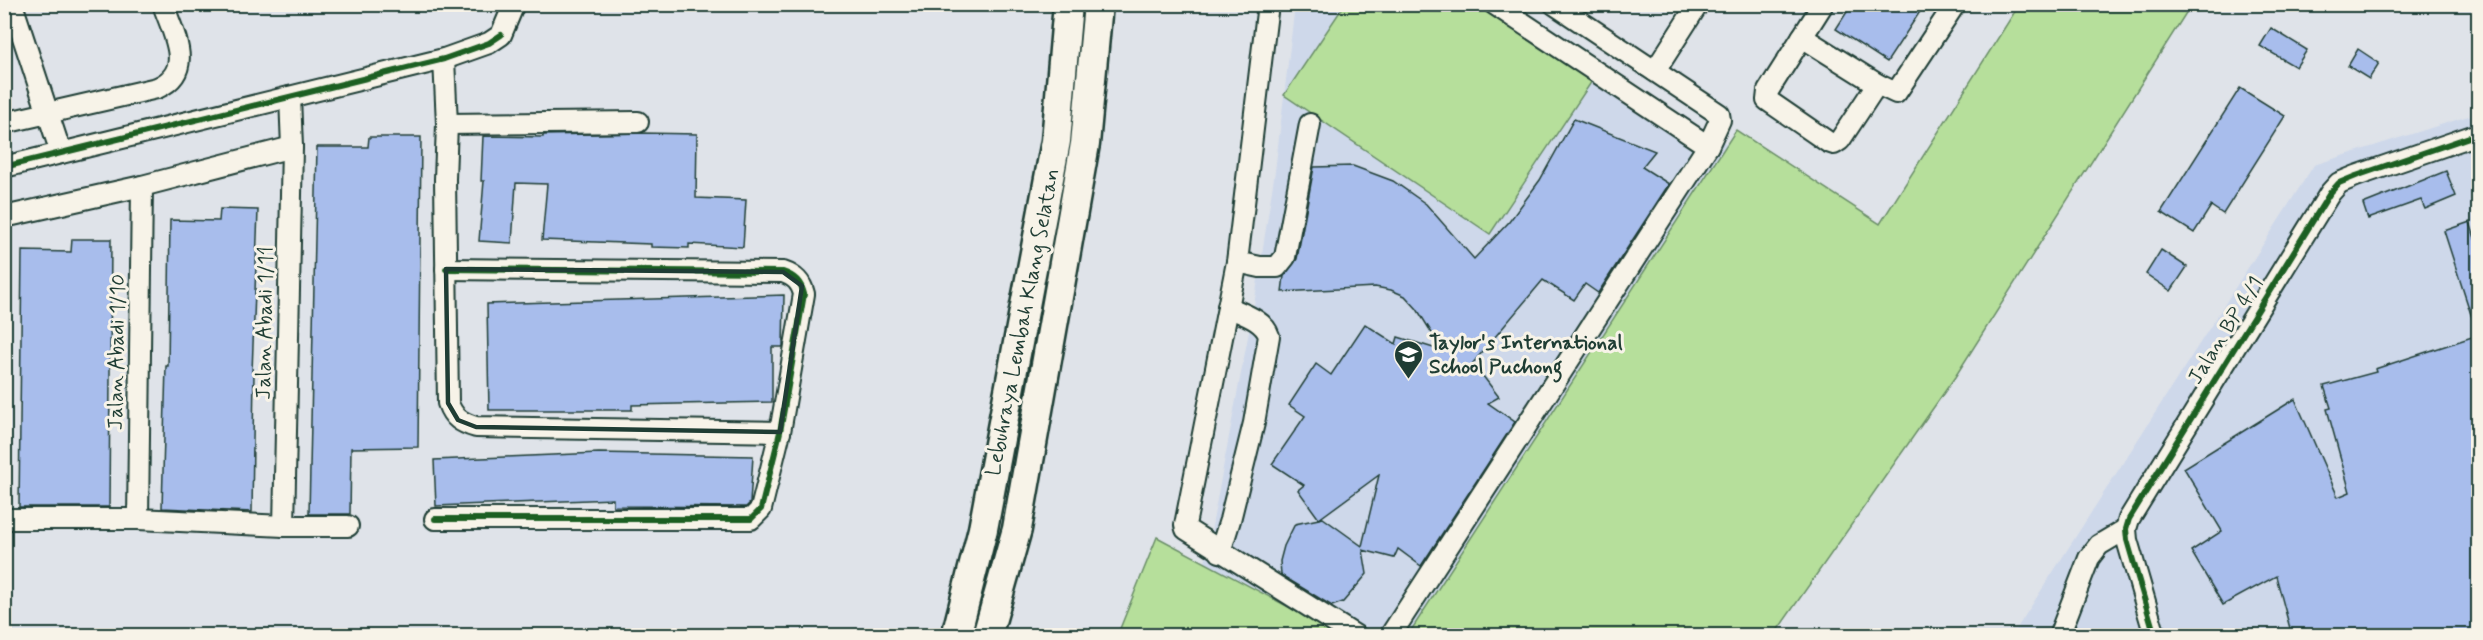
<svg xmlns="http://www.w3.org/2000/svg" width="2483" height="640" viewBox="0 0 2483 640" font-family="Mynerve,sans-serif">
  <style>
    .built { fill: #ced8ea }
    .green { fill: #b6df9b; stroke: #6a8e68; stroke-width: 1.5 }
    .building { fill: #a8bdec; stroke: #1f3d34; stroke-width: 1.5; fill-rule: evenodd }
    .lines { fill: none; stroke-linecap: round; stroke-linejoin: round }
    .minor-casing { stroke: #1f3d34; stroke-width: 24 }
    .highway-casing { stroke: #1f3d34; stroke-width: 33 }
    .minor { stroke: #f7f3e8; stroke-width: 20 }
    .highway { stroke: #f7f3e8; stroke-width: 28 }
    .cycleway-casing { stroke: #f7f3e8; stroke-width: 10 }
    .cycleway { stroke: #1b5e20; stroke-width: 6 }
    .marked { fill: none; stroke: #1f3d34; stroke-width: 4.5; stroke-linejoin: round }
    .labels { text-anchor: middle; stroke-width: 6; stroke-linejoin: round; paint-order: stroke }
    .street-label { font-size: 21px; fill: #1f3d34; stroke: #f7f3e8 }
    .poi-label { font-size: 21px; font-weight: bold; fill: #1f3d34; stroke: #f7f3e8; text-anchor: start }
  </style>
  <rect width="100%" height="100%" fill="#dfe3e9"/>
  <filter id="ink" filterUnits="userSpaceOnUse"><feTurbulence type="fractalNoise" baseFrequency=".0167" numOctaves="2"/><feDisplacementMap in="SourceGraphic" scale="12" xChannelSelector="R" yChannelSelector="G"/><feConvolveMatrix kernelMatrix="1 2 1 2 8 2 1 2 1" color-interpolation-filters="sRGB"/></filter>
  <g filter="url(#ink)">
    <g class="built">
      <path d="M1295 5H1513L1727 144 1408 635H1341L1205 563 1254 305 1275 171Z"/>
      <path d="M2478 113V635L2012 636 2314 165Z"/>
    </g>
    <g class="green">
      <path d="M1345 4 1478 5 1592 81 1490 234 1284 95Z"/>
      <path d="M2019 5H2191L1955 377 1774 635H1408L1736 130 1880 224Z"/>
      <path d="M1157 537 1341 635 1117 636Z"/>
    </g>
    <g class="building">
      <path d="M1852 4H1925L1887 62 1836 29Z"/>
      <path d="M2271 28 2307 50 2296 67 2260 46Z"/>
      <path d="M2358 49 2379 63 2369 79 2348 66Z"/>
      <path d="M2240 88 2285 116 2223 214 2211 206 2194 233 2161 212Z"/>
      <path d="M1574 119 1655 151 1642 167 1669 184 1598 293 1585 284 1574 300 1543 280 1473 363 1499 397 1488 403 1515 422 1421 566 1398 549 1394 558 1363 550 1367 574 1343 602 1332 606 1281 575 1280 561 1284 546 1295 524 1319 519 1298 490 1304 485 1272 464 1305 416 1289 405 1316 364 1331 375 1365 324 1396 344 1398 337 1443 351 1417 309 1405 296 1391 290 1375 287 1282 292 1284 276 1297 259 1314 167 1353 166 1393 181 1426 204 1474 259 1509 222 1540 180ZM1379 475 1362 546 1323 518 1319 519Z"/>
      <path d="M642 133 697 134 696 198 746 200 743 247 689 244V248L651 247V244L542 240 547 184 516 183 512 243 479 241 484 181H481L483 136 543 137V135Z"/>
      <path d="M369 137H421L418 447 351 448 350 514H309L317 147H368Z"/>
      <path d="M2446 171 2456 196 2425 209 2421 200 2368 219 2363 204Z"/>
      <path d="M220 209 258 210 252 372H254L252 512 162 508 166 366H168L170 220 219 221Z"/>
      <path d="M2470 222 2478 248V330H2476L2444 231Z"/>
      <path d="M72 239H111L109 507H19L22 251 71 252Z"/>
      <path d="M2161 250 2187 267 2171 291 2146 274Z"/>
      <path d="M784 295 783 347H772V402L632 405V410H489L487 304Z"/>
      <path d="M2478 335V636H2292L2276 576 2223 605 2191 551 2222 531 2184 468 2295 399 2338 497 2350 492 2327 409 2331 408 2324 386 2376 372 2375 369Z"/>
      <path d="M599 453 753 456 750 503 746 507 613 506V499L436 506 434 460Z"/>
    </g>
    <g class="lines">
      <defs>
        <g id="minor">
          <path d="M12 4 61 153"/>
          <path d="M1268 4 1237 262 1185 525 1186 529 1356 636"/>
          <path d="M1554 4 1719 114 1720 120 1708 146"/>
          <path d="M1823 4 1768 91 1767 100 1828 142 1834 144 1840 140 1877 84"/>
          <path d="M1802 37 1877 84 1896 93 1955 4"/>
          <path d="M444 59 447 124 445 179 448 403C453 418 462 423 476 427L780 432"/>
          <path d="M1655 71 1698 4"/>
          <path d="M4 123 157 88C196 71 173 34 163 4"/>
          <path d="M447 124 638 122"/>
          <path d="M4 167 444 59 489 43 501 35 514 4"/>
          <path d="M4 217 142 186 292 147"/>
          <path d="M1237 262 1260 267H1277L1285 257 1310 124"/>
          <path d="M4 519H138L284 526H348"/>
          <path d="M138 519 142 186"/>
          <path d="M435 519H751L761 509 780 432 804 294C801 282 795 276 783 272L446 269"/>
          <path d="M284 526 292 147 290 97"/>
          <path d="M1220 552 1230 520 1254 423 1269 336C1264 320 1243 314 1228 307"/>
          <path d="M1390 636 1708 146 1494 4"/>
          <path d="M2059 636 2089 558 2099 545 2126 529"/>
          <path d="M2155 636 2127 540 2126 529 2129 519 2330 193 2339 183 2356 176 2478 134"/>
        </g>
        <g id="highway">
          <path d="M956 636 983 529 1056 141 1068 4"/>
          <path d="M987 636 1017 529 1085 144 1098 4"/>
        </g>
      </defs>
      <use href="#minor" class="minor-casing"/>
      <use href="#highway" class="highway-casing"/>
      <use href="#minor" class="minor"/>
      <use href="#highway" class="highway"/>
      <defs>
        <g id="cycleway">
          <path d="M4 167 444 59 489 43 501 35"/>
          <path d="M435 519H751L761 509 780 432 804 294C801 282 795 276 783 272L446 269"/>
          <path d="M2155 636 2127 540 2126 529 2129 519 2330 193 2339 183 2356 176 2478 134"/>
        </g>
      </defs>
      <use href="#cycleway" class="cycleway-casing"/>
      <use href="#cycleway" class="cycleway"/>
    </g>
  </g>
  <path class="marked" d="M446 269 783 272 802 286 780 432 476 427 458 420 448 403Z"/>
  <defs>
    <symbol id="school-pin" viewBox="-11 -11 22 30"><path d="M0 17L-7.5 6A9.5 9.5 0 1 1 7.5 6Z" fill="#1f3d34" stroke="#f7f3e8"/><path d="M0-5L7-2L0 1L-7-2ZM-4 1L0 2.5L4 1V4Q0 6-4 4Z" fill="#fff"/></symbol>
  </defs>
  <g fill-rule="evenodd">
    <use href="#school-pin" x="1392" y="338" width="33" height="45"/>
  </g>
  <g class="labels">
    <g class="street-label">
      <text transform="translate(1022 322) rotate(-79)" y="7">Lebuhraya Lembah Klang Selatan</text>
      <text transform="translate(264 323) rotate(-89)" y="7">Jalan Abadi 1/11</text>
      <text transform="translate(2225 330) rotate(-58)" y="7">Jalan BP 4/1</text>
      <text transform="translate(116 352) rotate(-89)" y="7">Jalan Abadi 1/10</text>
    </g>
    <g class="poi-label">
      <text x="1429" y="349">Taylor's International<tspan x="1429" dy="24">School Puchong</tspan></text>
    </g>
  </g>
  <rect width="2483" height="640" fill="none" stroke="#f7f3e8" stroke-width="24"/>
  <rect x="12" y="12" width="2459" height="616" fill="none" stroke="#1f3d34" stroke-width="2" filter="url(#ink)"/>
</svg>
